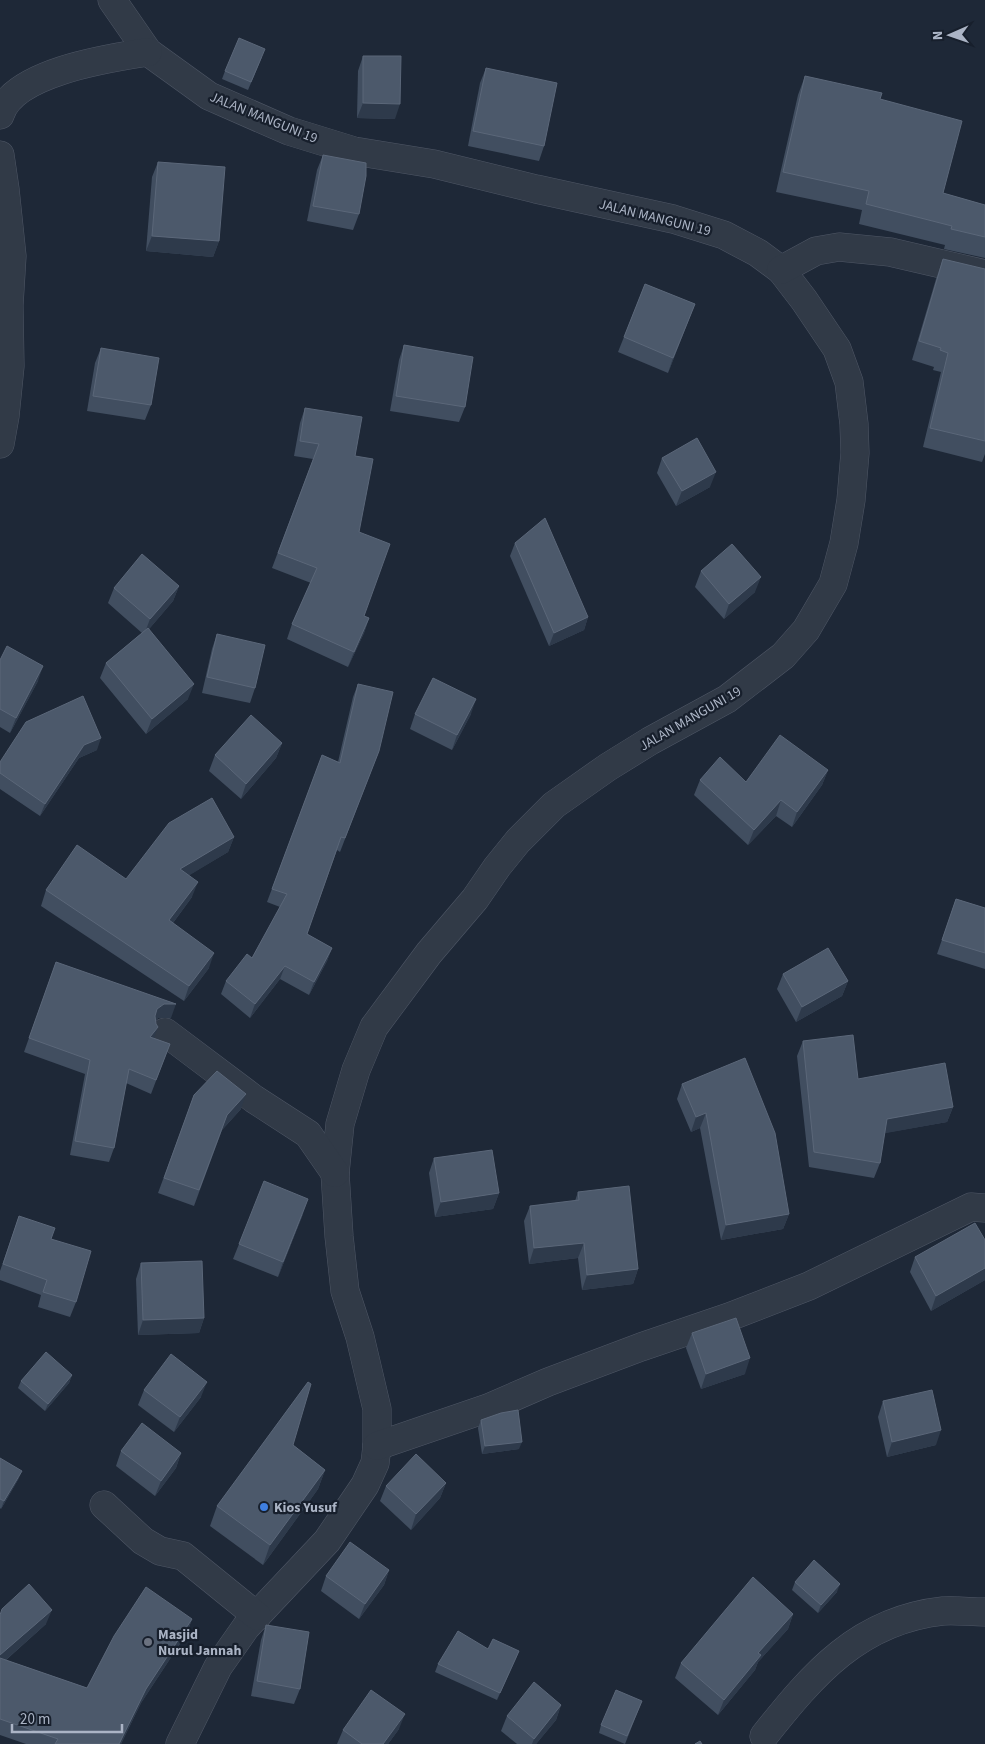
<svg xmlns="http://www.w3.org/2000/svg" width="985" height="1744" viewBox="0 0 985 1744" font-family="'Source Sans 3',sans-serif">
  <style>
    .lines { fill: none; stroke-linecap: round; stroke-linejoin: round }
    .minor-casing { stroke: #4f5766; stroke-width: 29 }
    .minor { stroke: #313a47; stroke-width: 28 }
    .wall { fill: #414e60 }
    .shaded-wall { fill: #2e3a4b }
    .building { fill: #4c596b; stroke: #5b6779 }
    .shop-dot { fill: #3f7fe0; stroke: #171f2c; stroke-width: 2 }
    .worship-dot { fill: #6b7280; stroke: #171f2c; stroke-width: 2 }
    .labels { text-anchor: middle; stroke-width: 4.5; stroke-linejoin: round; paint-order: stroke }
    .street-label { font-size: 14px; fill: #abb4c5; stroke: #171f2c }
    .poi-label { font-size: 14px; font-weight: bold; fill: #abb4c5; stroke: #171f2c; text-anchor: start }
  </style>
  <rect width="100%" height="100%" fill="#1e2837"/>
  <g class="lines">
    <defs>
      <g id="minor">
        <path d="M112 0 148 52 209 96 289 131 354 151 434 164 536 189 673 219 724 235 758 253 781 270 804 300 837 349 849 382 854 424 855 453 851 500 844 543 833 584 806 630 783 656 727 699 650 741 608 767 554 805 518 841 497 867 475 899 429 953 374 1027 356 1070 340 1124 335 1173 339 1236 345 1291 360 1337 377 1409V1446L375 1463 365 1485 327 1541 246 1627 218 1667 180 1744"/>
        <path d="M0 115C13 72 110 58 148 52"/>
        <path d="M0 155 5 189 12 256 9 305 10 366 5 416 0 444"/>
        <path d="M781 270 816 251 839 247 890 252 985 274"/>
        <path d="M165 1032 254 1099 308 1134 335 1173"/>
        <path d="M377 1446 488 1408 548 1382 641 1347 729 1317 809 1286 971 1207 985 1208"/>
        <path d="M104 1505 143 1541 160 1551 183 1556 257 1616"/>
        <path d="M764 1736C813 1674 859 1620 943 1611 957 1610 971 1612 985 1612"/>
      </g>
    </defs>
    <use href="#minor" class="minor-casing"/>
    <use href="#minor" class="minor"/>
  </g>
  <g class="wall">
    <path d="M363 56 395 119 357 118 358 71Z"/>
    <path d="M262 57 248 90 222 79 225 71Z"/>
    <path d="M486 68 544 146 539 161 468 146 480 83Z"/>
    <path d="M805 76 880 99 943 193 985 205V258L944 249 945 245 859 224 862 210 776 192 798 95Z"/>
    <path d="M323 155 359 214 353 230 307 221 317 170Z"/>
    <path d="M158 162 219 241 213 257 146 251 152 177Z"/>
    <path d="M943 259 985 269V454L982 462 923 447 941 372 933 370 934 367 912 360 936 279Z"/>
    <path d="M645 284 695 304 668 373 618 352Z"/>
    <path d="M404 345 465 407 459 422 390 411 399 360Z"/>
    <path d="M101 348 151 405 145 420 87 411 95 363Z"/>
    <path d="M305 408 355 456 364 616 369 618 364 633 348 667 287 639 292 624 311 583 272 568 313 459 294 456 300 423Z"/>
    <path d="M662 458 710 487 676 506 657 473Z"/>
    <path d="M515 543 588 617 584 630 549 646 510 556Z"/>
    <path d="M701 571 755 592 724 619 695 587Z"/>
    <path d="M179 586 173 601 149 629 188 699 146 734 100 678 106 663 142 633 108 603 114 588Z"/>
    <path d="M217 634 255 688 250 703 202 693 212 649Z"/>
    <path d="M0 660 38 681 10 733 0 727Z"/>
    <path d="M358 684 379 751 340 852 337 850 307 934 332 948 327 961 309 995 280 979 250 1018 221 994 226 981 252 958 280 907 267 902 322 755 338 762 353 697Z"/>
    <path d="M415 714H471L452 750 410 729Z"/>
    <path d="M282 743 276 758 241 799 209 771 215 755Z"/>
    <path d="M97 750 79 758 40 816 0 789V762Z"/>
    <path d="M828 770 822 785 792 827 776 816 748 845 694 795 700 780 746 782Z"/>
    <path d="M234 837 228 852 189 875 192 897 173 923 209 968 184 1001 41 906 46 890 126 879Z"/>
    <path d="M956 899 985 908V969L937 954Z"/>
    <path d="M56 962 171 1018H158L155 1021 154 1038 170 1044 151 1094 126 1083 114 1148 109 1162 70 1155 85 1074 24 1052Z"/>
    <path d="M783 974 848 981 842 996 796 1022 777 989Z"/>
    <path d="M803 1041 858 1079 953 1107 947 1122 884 1133 880 1163 874 1178 809 1167 797 1056Z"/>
    <path d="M682 1084 789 1214 783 1229 721 1240 700 1128 691 1132 677 1099Z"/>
    <path d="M194 1095 241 1109 222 1130 194 1206 158 1193Z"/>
    <path d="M434 1158 499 1193 493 1209 435 1217 429 1173Z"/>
    <path d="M578 1192 638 1269 633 1284 582 1290 578 1258 529 1264 524 1221 530 1206 575 1201Z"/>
    <path d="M303 1214 278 1277 233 1259 239 1244Z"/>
    <path d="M19 1216 51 1239 76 1302 70 1317 38 1307 41 1295 0 1280V1271Z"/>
    <path d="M985 1240V1280L931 1311 910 1272 915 1257Z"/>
    <path d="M141 1263 204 1318 199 1333 138 1335 136 1279Z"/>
    <path d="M692 1333 745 1374 701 1389 686 1348Z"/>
    <path d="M72 1375 69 1383 45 1411 18 1388 21 1381Z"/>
    <path d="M144 1390 201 1397 174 1432 138 1405Z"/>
    <path d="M883 1401 936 1445 887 1457 878 1417Z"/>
    <path d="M481 1420 519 1449 482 1454 478 1428Z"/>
    <path d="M293 1445 325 1470 318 1489 263 1565 210 1526 217 1506Z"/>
    <path d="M121 1451 181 1453 176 1468 155 1496 116 1466Z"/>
    <path d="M0 1458 19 1478 1 1509 0 1508Z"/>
    <path d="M446 1483 440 1498 411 1530 380 1501 386 1486Z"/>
    <path d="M389 1570 384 1585 359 1619 321 1591 326 1576Z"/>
    <path d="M795 1582 837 1592 818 1613 792 1590Z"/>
    <path d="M793 1614 788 1629 758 1662 755 1670 718 1715 675 1678 681 1663Z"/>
    <path d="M0 1615 46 1624 6 1660 87 1688 192 1619 187 1633 141 1703 121 1744H26L0 1735Z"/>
    <path d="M266 1625 300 1689 294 1704 251 1696 261 1640Z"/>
    <path d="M488 1649 519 1651 497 1700 435 1672 438 1664Z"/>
    <path d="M642 1701 625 1744 599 1733 601 1725Z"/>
    <path d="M561 1705 556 1720 536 1744H517L501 1731 507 1716Z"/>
    <path d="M399 1729 388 1744H337L343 1730Z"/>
  </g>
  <g class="shaded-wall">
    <path d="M363 103 400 104 395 119 357 118Z"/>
    <path d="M152 236 219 241 213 257 146 251Z"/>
    <path d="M695 304 689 319 668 373 673 358Z"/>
    <path d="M716 472 710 487 676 506 682 491Z"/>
    <path d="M761 577 755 592 724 619 729 604Z"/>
    <path d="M179 586 173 601 144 635 150 619Z"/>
    <path d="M588 617 584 630 549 646 554 633Z"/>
    <path d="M369 618 364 633 348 667 354 652Z"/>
    <path d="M43 666 38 681 10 733 16 718Z"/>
    <path d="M194 684 188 699 146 734 152 719Z"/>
    <path d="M476 699 471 714 452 750 457 735Z"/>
    <path d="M101 738 97 750 79 758 40 816 45 804 84 745Z"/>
    <path d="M282 743 276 758 241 799 246 784Z"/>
    <path d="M828 770 822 785 792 827 797 812Z"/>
    <path d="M781 800 776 816 748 845 754 830Z"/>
    <path d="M234 837 228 852 175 884 180 869Z"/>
    <path d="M198 882 192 897 164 935 169 920Z"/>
    <path d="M332 948 327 961 309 995 314 982Z"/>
    <path d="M214 953 209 968 184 1001 189 986Z"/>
    <path d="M285 966 280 979 250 1018 255 1004Z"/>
    <path d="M848 981 842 996 796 1022 802 1007Z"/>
    <path d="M164 1004H176L171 1018H158L152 1023 157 1009Z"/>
    <path d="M158 1027 153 1041 150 1037Z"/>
    <path d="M246 1094 241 1109 222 1130 194 1206 227 1115Z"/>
    <path d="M953 1107 947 1122 881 1134 887 1119Z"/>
    <path d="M706 1113 700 1128 691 1132 696 1117Z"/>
    <path d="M499 1193 493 1209 435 1217 441 1202Z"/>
    <path d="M308 1199 303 1214 278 1277 283 1262Z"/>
    <path d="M789 1214 783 1229 721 1240 726 1225Z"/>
    <path d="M584 1243 578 1258 529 1264 534 1248Z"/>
    <path d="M985 1268V1280L931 1311 936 1296Z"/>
    <path d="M638 1269 633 1284 582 1290 587 1275Z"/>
    <path d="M204 1318 199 1333 138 1335 143 1320Z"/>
    <path d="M750 1358 745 1374 701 1389 706 1374Z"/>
    <path d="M72 1375 69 1383 45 1411 48 1404Z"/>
    <path d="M207 1382 201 1397 174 1432 180 1417Z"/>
    <path d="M941 1430 936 1445 887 1457 892 1442Z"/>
    <path d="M522 1442 519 1449 482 1454 485 1446Z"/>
    <path d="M181 1453 176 1468 155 1496 161 1481Z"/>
    <path d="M325 1470 318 1489 263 1565 270 1545Z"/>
    <path d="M22 1471 19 1478 1 1509 4 1501Z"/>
    <path d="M446 1483 440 1498 411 1530 416 1514Z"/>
    <path d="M389 1570 384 1585 359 1619 365 1604Z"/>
    <path d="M840 1584 837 1592 818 1613 821 1605Z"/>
    <path d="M52 1610 46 1624 0 1665V1655Z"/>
    <path d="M793 1614 788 1629 758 1662 755 1670 718 1715 724 1700 758 1653Z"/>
    <path d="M192 1619 187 1633 141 1703 121 1744H119L146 1689Z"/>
    <path d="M519 1651 516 1659 497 1700 500 1693Z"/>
    <path d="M561 1705 556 1720 536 1744H532L534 1739Z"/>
    <path d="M405 1714 399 1729 388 1744H383Z"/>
  </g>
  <g class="building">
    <path d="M239 38 265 49 251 82 225 71Z"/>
    <path d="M363 56H401L400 104 363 103Z"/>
    <path d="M486 68 557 83 544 146 473 131Z"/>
    <path d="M805 76 882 93 880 99 962 121 943 193 985 205V237L951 229 952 226 866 204 869 191 783 172Z"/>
    <path d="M323 155 366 163V176L359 214 313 206Z"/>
    <path d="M158 162 225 167 219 241 152 236Z"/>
    <path d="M943 259 985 269V441L930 428 948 353 940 350 941 348 919 341Z"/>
    <path d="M645 284 695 304 673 358 624 337Z"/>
    <path d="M404 345 473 357 465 407 396 396Z"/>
    <path d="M101 348 159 358 151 405 93 396Z"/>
    <path d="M305 408 362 417 355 456 373 459 359 532 390 544 364 616 369 618 354 652 292 624 317 568 278 553 319 444 300 441Z"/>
    <path d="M697 438 716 472 682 491 662 458Z"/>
    <path d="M545 518 588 617 554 633 515 543Z"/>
    <path d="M732 544 761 577 729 604 701 571Z"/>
    <path d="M142 554 179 586 150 619 114 588Z"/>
    <path d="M148 628 194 684 152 719 106 663Z"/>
    <path d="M217 634 265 645 255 688 207 677Z"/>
    <path d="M7 646 43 666 16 718 0 709V660Z"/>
    <path d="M433 678 476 699 457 735 415 714Z"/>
    <path d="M358 684 393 692 379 751 345 838 341 837 307 934 332 948 314 982 285 966 255 1004 226 981 247 954 252 958 287 894 272 889 322 755 340 763Z"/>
    <path d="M83 696 101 738 84 745 45 804 0 773V762L26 722Z"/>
    <path d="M251 715 282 743 246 784 215 755Z"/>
    <path d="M780 735 828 770 797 812 781 800 754 830 700 780 720 757 746 782Z"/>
    <path d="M212 798 234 837 180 869 198 882 169 920 214 953 189 986 46 890 77 845 126 879 169 823Z"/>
    <path d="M956 899 985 908V953L942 940Z"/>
    <path d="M828 948 848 981 802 1007 783 974Z"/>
    <path d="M56 962 176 1004H164L157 1009 155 1016 156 1024 158 1027 150 1037 170 1044 156 1080 129 1069 114 1148 75 1141 90 1060 29 1038Z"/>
    <path d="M853 1035 858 1079 945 1063 953 1107 887 1119 880 1163 814 1152 803 1041Z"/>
    <path d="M745 1058 775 1133 789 1214 726 1225 706 1113 696 1117 682 1084Z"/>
    <path d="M217 1071 246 1094 227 1115 199 1190 164 1178 194 1095Z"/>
    <path d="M492 1150 499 1193 441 1202 434 1158Z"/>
    <path d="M264 1181 308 1199 283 1262 239 1244Z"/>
    <path d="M629 1186 638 1269 587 1275 584 1243 534 1248 530 1206 579 1200 578 1192Z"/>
    <path d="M19 1216 55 1228 51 1239 91 1251 76 1302 43 1292 47 1280 3 1264Z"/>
    <path d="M975 1223 985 1240V1268L936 1296 915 1257Z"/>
    <path d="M202 1261 204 1318 143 1320 141 1263Z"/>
    <path d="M736 1318 750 1358 706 1374 692 1333Z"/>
    <path d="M46 1352 72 1375 48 1404 21 1381Z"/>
    <path d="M171 1354 207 1382 180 1417 144 1390Z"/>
    <path d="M308 1382 311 1384 293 1445 325 1470 270 1545 217 1506Z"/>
    <path d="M932 1390 941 1430 892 1442 883 1401Z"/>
    <path d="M518 1410 522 1442 485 1446 481 1420 501 1413Z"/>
    <path d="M142 1423 181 1453 161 1481 121 1451Z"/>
    <path d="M416 1454 446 1483 416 1514 386 1486Z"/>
    <path d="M0 1458 22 1471 4 1501 0 1499Z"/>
    <path d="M350 1542 389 1570 365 1604 326 1576Z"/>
    <path d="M814 1560 840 1584 821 1605 795 1582Z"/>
    <path d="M753 1577 793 1614 758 1653 761 1655 724 1700 681 1663Z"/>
    <path d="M29 1584 52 1610 0 1655V1615L2 1609Z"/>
    <path d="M146 1587 192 1619 146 1689 119 1744H55L58 1739 0 1719V1658L87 1688 114 1636Z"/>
    <path d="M266 1625 309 1632 300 1689 257 1681Z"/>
    <path d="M458 1631 488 1649 493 1639 519 1651 500 1693 438 1664Z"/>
    <path d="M534 1682 561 1705 534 1739 507 1716Z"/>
    <path d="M371 1690 405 1714 383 1744H362L343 1730Z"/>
    <path d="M616 1690 642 1701 627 1736 601 1725Z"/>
    <path d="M700 1741 702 1744H695Z"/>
  </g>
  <circle class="shop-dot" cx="264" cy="1507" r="5"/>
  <circle class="worship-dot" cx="148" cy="1642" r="5"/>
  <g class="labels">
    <g class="street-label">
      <text transform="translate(264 117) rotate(22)" y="5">JALAN MANGUNI 19</text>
      <text transform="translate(655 217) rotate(14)" y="5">JALAN MANGUNI 19</text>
      <text transform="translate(690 718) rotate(-30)" y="5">JALAN MANGUNI 19</text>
    </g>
    <g class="poi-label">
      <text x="274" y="1512">Kios Yusuf</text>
      <text x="158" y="1639">Masjid<tspan x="158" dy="16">Nurul Jannah</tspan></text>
    </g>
  </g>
  <g transform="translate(950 35) rotate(268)" stroke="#171f2c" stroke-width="4" paint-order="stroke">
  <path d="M0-4L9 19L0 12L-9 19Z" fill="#abb4c5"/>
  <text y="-8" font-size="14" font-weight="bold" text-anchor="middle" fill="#abb4c5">N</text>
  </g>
  <path d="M12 1724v8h110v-8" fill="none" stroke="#abb4c5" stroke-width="2.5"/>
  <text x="20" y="1724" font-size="15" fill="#abb4c5" stroke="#171f2c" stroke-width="4" paint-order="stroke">20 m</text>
</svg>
